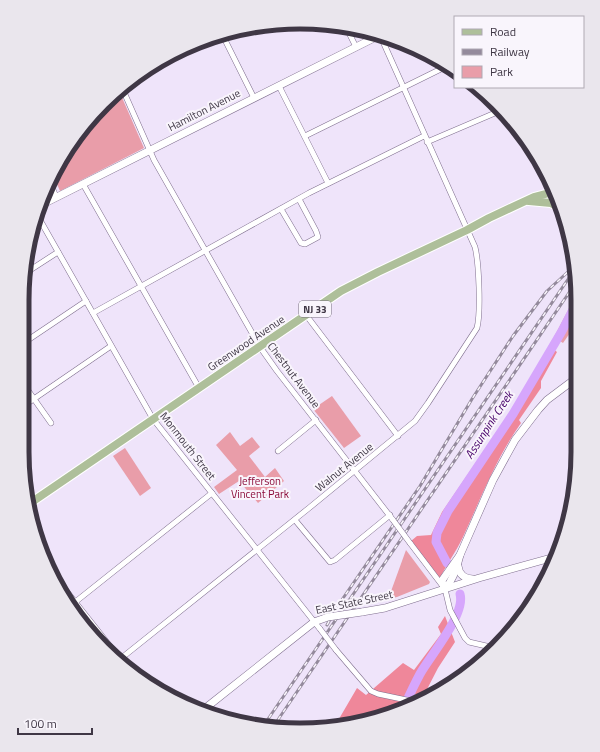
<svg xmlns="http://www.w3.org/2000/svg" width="600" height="752" viewBox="0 0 600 752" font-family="'Titillium Web',sans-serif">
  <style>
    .green { fill: #e99da9 }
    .forest { fill: #ef879a }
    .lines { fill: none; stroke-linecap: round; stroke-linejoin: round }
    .river { stroke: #d6a6fc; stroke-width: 9 }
    .street-casing { stroke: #7f6e8e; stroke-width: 6 }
    .secondary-casing { stroke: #7f6e8e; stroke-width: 8 }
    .primary-casing { stroke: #fff; stroke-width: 10 }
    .street { stroke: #fff; stroke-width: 5 }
    .secondary { stroke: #fff; stroke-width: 7 }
    .primary { stroke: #aebf9a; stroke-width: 8 }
    .rail-casing { stroke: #948a9c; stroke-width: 3 }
    .rail { stroke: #f9f5fc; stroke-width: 1.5; stroke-dasharray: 4.5; stroke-linecap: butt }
    .street-bridge-casing { stroke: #7f6e8e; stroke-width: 6; stroke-linecap: butt }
    .secondary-bridge-casing { stroke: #7f6e8e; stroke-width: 8; stroke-linecap: butt }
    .street-bridge { stroke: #fff; stroke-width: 5 }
    .secondary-bridge { stroke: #fff; stroke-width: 7 }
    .labels { text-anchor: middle; stroke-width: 4; stroke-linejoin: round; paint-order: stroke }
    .shield { fill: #f9f5fc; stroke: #77707c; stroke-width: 1 }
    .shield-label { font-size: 10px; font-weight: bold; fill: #3f3745 }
    .street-label { font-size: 11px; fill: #3f3745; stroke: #f9f5fc }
    .park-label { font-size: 11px; fill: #8b0c39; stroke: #f9f5fc }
    .water-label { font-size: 12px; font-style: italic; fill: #47006a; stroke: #f9f5fc }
    .rim { fill: none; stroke: #3f3745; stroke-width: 5 }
  </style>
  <rect width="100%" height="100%" fill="#efe4fa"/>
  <g class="green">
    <path d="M120 93 144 148 60 191 53 175 59 161 91 117Z"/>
    <path d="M577 293V323L563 343 554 337Z"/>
    <path d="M332 396 361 436 344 448 313 409Z"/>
    <path d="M230 432 240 446 252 437 260 447 249 456 265 477 275 468 284 481 258 503 239 481 219 494 214 487 237 470 216 445Z"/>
    <path d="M125 448 151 488 140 496 113 456Z"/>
    <path d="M406 550 430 582 429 584 397 597 368 604 373 599 390 594Z"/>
  </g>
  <g class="forest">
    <path d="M549 346 557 352 541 381V388L519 420 521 423C496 458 481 498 463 537 456 552 446 565 439 580L411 541 417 536 431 535 442 512 516 404Z"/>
    <path d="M445 616 455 642 438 668 423 697 415 694 413 703 372 721 336 724 357 688 366 695 403 663 414 670 441 634 438 627Z"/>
  </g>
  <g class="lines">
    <g class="river">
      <path d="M447 563 436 542 437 533 448 511 513 414 562 331 577 302"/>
      <path d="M404 707C409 696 414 685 420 674 430 656 466 614 460 594"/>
    </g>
    <defs>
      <g id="street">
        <path d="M346 27 356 47"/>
        <path d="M222 34 254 98"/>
        <path d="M279 86 328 183"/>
        <path d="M123 90 154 160 260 347 277 371 393 520"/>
        <path d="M305 136 447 66"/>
        <path d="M427 142 502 110"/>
        <path d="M50 182 56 197"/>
        <path d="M83 184 199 388"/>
        <path d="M281 209 301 243 305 244 318 237 316 231 299 199"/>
        <path d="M36 213 153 419 320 629"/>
        <path d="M24 274 58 252"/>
        <path d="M93 313 309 193 424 136"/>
        <path d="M306 315 398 436"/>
        <path d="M22 344 86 301"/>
        <path d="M22 382 51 423"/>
        <path d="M22 407 111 346"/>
        <path d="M278 451 316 420"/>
        <path d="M295 520 330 562 335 560 390 515"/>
        <path d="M410 543 445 589 450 610 465 638 469 642 495 648"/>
        <path d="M74 603 212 493"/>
        <path d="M336 650 371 691 378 694 416 702"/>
        <path d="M119 660 309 508 415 421 428 403 477 328C481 312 479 263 475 247L380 35"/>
      </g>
      <g id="secondary">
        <path d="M39 206 380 35"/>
        <path d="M458 566C459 574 464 579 473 579"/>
        <path d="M54 577 122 663"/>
        <path d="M445 589C453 580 457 568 460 555L493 480 515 440 538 410 547 400 575 379"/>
        <path d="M445 589 442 582 443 579 460 555"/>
        <path d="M362 612 385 608 479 578 558 556"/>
        <path d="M203 710 314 622 328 617"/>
      </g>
      <g id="primary">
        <path d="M529 201 551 203 560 208"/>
        <path d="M29 504 341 291 378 272 467 230 489 218 534 197 553 192"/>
      </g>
    </defs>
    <use href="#street" class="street-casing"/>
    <use href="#secondary" class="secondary-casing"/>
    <use href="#primary" class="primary-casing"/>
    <use href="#street" class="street"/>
    <use href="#secondary" class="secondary"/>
    <use href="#primary" class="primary"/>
    <defs>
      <g id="rail">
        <path d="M327 625 337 607 420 486 472 399 513 336 547 291 570 270"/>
        <path d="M264 725 575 269"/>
        <path d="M273 727 577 281"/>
      </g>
    </defs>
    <use href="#rail" class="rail-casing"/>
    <use href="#rail" class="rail"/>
    <defs>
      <g id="street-bridge">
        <path d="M393 520 410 543"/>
        <path d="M320 629 336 650"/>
      </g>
      <path id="secondary-bridge" d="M328 617 362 612"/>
    </defs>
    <use href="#street-bridge" class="street-bridge-casing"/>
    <use href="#secondary-bridge" class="secondary-bridge-casing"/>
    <use href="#street-bridge" class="street-bridge"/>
    <use href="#secondary-bridge" class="secondary-bridge"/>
  </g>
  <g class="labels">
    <rect class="shield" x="299" y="301" width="32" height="16" rx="3"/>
    <g class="shield-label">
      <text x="315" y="313">NJ 33</text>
    </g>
    <g class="street-label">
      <text transform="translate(204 110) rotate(-27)" y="4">Hamilton Avenue</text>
      <text transform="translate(246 343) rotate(-34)" y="4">Greenwood Avenue</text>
      <text transform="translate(294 375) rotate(53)" y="4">Chestnut Avenue</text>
      <text transform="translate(188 446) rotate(52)" y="4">Monmouth Street</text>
      <text transform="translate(344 467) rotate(-39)" y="4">Walnut Avenue</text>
      <text transform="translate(354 602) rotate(-12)" y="4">East State Street</text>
    </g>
    <g class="park-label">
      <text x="260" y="485">Jefferson<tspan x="260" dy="13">Vincent Park</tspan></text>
    </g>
    <g class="water-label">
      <text transform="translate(489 425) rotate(-57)" y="4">Assunpink Creek</text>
    </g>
  </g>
  <path d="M0 0H600V752H0ZM300 29H300A271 271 0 0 1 571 300V452A271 271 0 0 1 300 723H300A271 271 0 0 1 29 452V300A271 271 0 0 1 300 29Z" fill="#eae6ed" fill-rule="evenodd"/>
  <path class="rim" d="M300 29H300A271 271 0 0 1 571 300V452A271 271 0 0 1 300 723H300A271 271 0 0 1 29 452V300A271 271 0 0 1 300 29Z"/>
  <rect x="454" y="16" width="130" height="72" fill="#f9f5fc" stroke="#afa9b3"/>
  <rect x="462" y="29" width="20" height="6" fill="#aebf9a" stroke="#afa9b3"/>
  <text x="490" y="36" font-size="12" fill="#3f3745">Road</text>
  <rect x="462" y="49" width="20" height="6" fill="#948a9c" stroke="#afa9b3"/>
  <text x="490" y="56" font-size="12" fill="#3f3745">Railway</text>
  <rect x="462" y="66" width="20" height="12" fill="#e99da9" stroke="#afa9b3"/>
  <text x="490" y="76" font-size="12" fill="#3f3745">Park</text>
  <path d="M18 728v6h74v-6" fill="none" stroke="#3f3745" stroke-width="2"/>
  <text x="24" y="728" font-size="12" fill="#3f3745" stroke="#f9f5fc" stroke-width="3" paint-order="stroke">100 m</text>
</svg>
